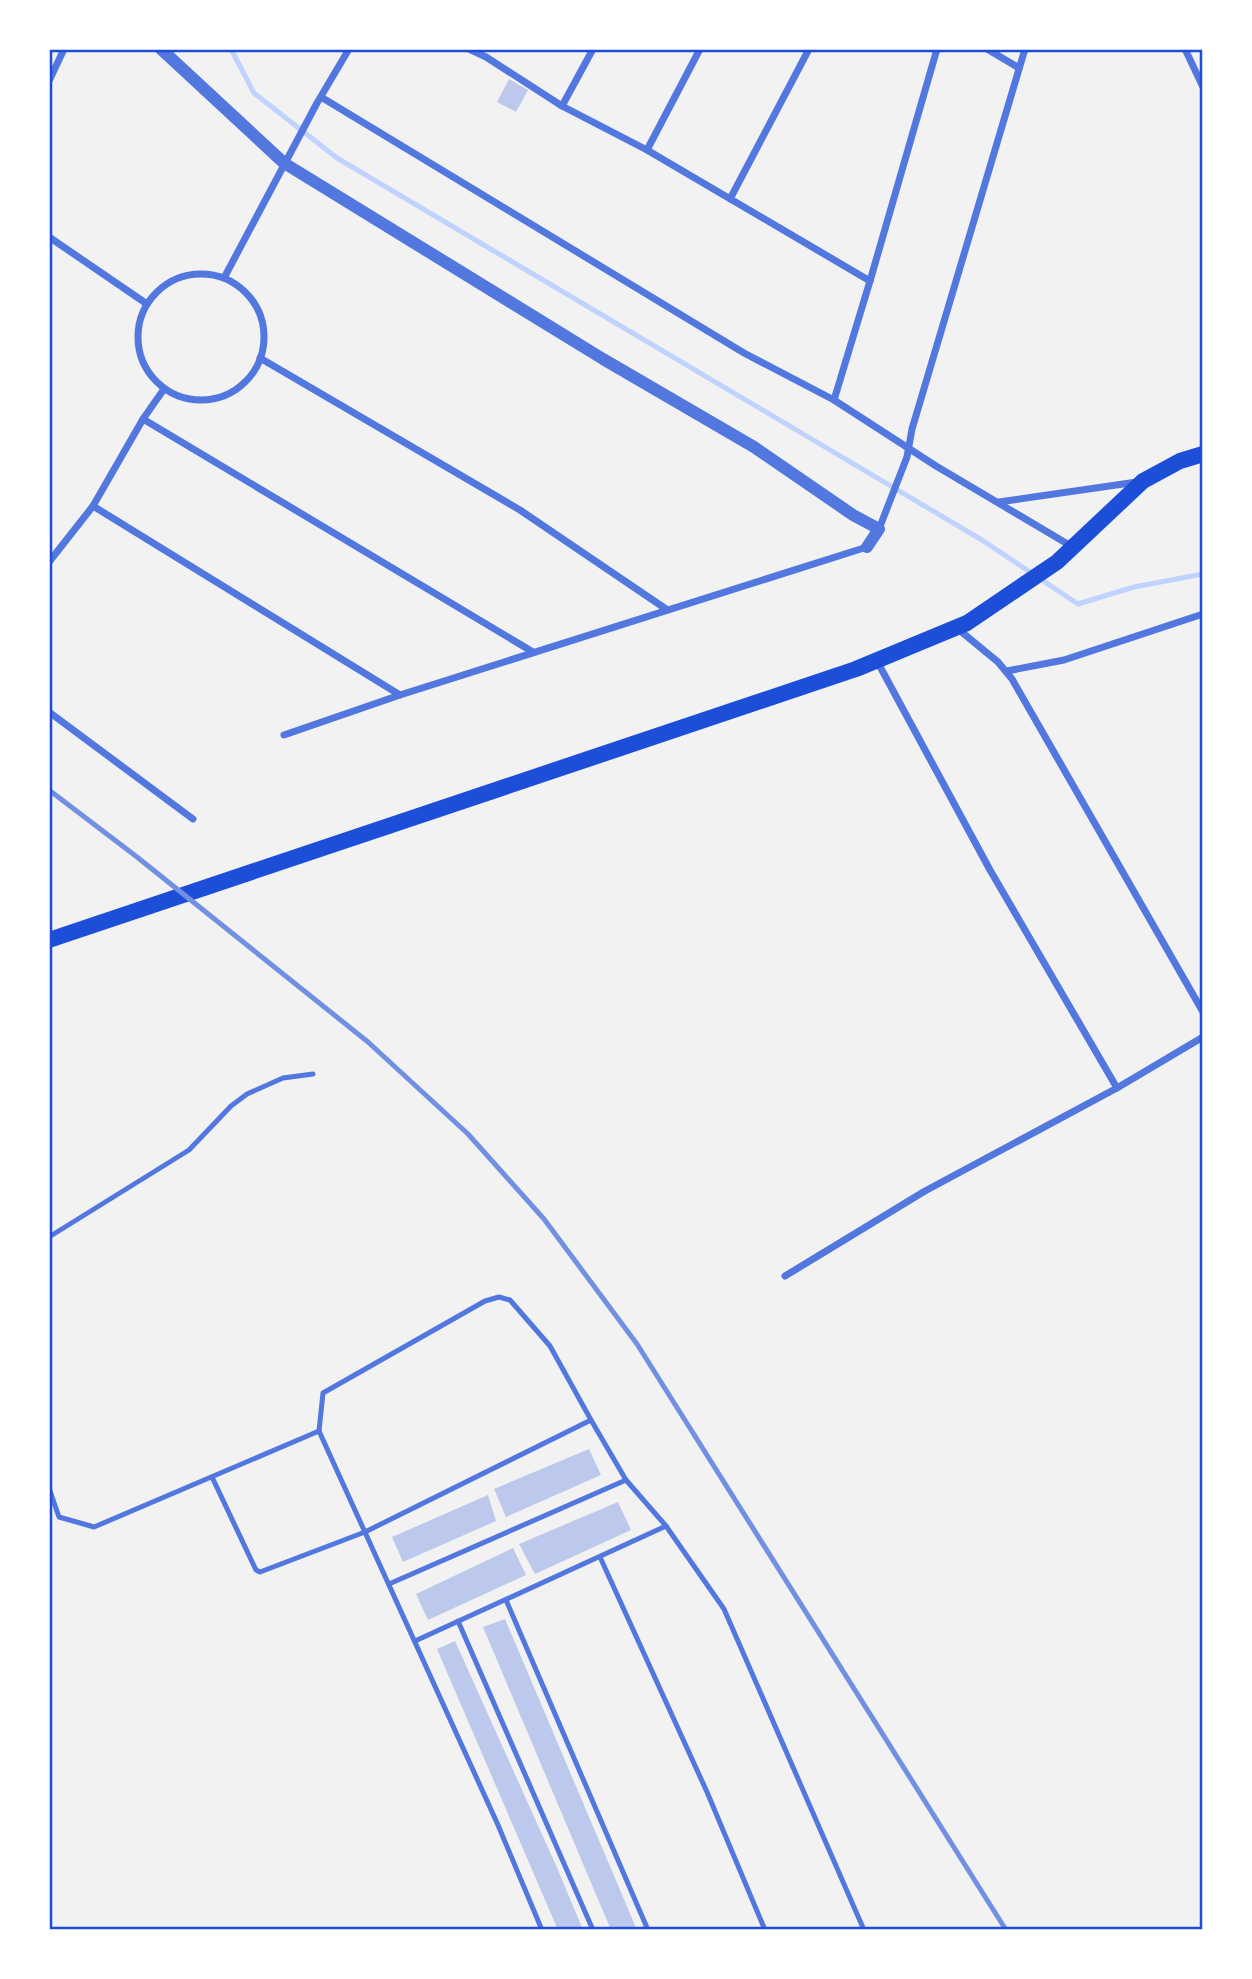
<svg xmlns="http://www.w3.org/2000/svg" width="1252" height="1979" viewBox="0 0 1252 1979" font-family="Cabin,sans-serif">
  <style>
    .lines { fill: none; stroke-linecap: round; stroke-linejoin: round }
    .stream { stroke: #bfd3fe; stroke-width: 5 }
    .building { fill: #bdc9ec }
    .service { stroke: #5277de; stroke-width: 5 }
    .minor { stroke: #5277de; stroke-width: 7 }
    .tertiary { stroke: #5277de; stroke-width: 12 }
    .primary { stroke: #1d4ed8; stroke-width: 16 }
    .rail { stroke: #7290e2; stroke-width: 5 }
    .neatline { fill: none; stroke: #1d4ed8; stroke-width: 2.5 }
  </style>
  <rect width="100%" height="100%" fill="#f2f2f2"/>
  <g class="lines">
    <path class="stream" d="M231 49 254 93 337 158 982 540 1078 604 1134 587 1203 574"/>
  </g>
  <g class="building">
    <path d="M509 79 528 90 516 112 497 102Z"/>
    <path d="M589 1449 601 1475 506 1517 494 1489Z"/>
    <path d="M488 1495 496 1521 403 1562 392 1537Z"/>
    <path d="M618 1502 631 1530 535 1574 519 1544Z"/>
    <path d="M513 1548 526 1575 428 1620 416 1594Z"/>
    <path d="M505 1619 637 1930H611L483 1627Z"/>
    <path d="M455 1641 558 1870 583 1930H558L437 1649Z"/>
  </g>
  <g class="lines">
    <g class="service">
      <path d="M49 1237 189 1150 231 1106 247 1094 283 1078 313 1074"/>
      <path d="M319 1431 323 1393 485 1301 499 1297 510 1300 550 1346 591 1420"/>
      <path d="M212 1477 256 1570 260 1572 365 1532 591 1420 626 1480"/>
      <path d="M49 1488 59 1517 94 1527 319 1431 498 1825 542 1930"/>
      <path d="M600 1557 707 1792 765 1930"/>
      <path d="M389 1584 626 1480 666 1526"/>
      <path d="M506 1600 648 1930"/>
      <path d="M458 1621 593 1930"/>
      <path d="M415 1641 666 1526 724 1609 864 1930"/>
    </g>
    <g class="minor">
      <path d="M469 49 486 57 562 106 647 150 870 281"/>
      <path d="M987 49 1019 68"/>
      <path d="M1185 49 1203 87"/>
      <path d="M49 81 64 49"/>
      <path d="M321 97 744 353 834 400 936 466 1071 546"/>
      <path d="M562 106 593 49"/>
      <path d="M647 150 700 49"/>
      <path d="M730 199 809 49"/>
      <path d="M49 237 147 304"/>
      <circle cx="201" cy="337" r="63"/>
      <path d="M224 278 317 103 349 49"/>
      <path d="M260 358 520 510 666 609"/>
      <path d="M834 400 870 281 937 49"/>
      <path d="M143 419 533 652"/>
      <path d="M999 502 1137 482"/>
      <path d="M93 506 400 695 867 547"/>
      <path d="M879 529 907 457 912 429 1025 49"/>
      <path d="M49 562 93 506 143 419 164 389"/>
      <path d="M958 629 998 662 1012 679 1203 1012"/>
      <path d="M877 661 990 870 1117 1088"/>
      <path d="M1007 671 1064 660 1203 614"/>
      <path d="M49 712 193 819"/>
      <path d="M284 735 400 695"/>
      <path d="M785 1276 925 1191 1117 1088 1203 1037"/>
    </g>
    <path class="tertiary" d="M161 49 284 163 603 359 754 447 853 515 879 529 867 547"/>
    <path class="primary" d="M49 940 856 669 967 623 1057 562 1143 481 1180 461 1203 454"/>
    <path class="rail" d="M49 790 137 857 368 1042 468 1134 544 1219 637 1344 1006 1930"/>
  </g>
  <rect width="1252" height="1979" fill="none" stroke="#ffffff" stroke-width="102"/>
  <rect x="51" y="51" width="1150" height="1877" class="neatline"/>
</svg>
